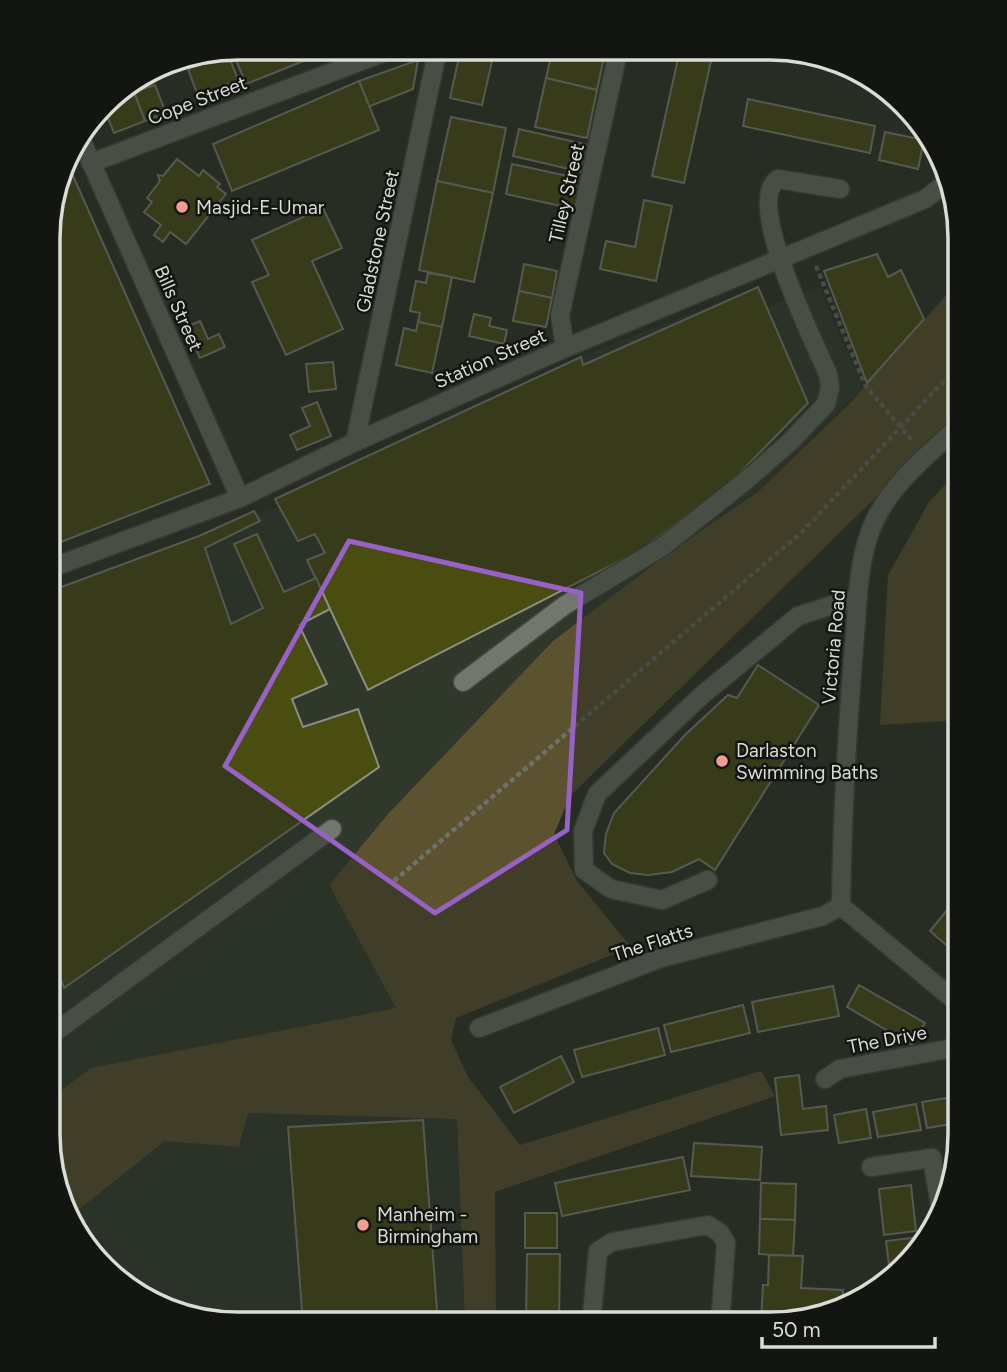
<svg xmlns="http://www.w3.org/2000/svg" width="1007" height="1372" viewBox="0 0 1007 1372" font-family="Figtree,sans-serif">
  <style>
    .built { fill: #30382c }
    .green { fill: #5d5230 }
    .building { fill: #494d0f; stroke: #8c8e83; stroke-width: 2 }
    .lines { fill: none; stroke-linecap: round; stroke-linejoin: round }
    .minor-casing { stroke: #454942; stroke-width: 21 }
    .path { stroke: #6e726b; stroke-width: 4.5; stroke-dasharray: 5 3.5; stroke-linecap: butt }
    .minor { stroke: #71776d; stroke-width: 18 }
    .marked { fill: none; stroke: #9761c6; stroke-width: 5; stroke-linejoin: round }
    .poi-dot { fill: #f59d8e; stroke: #131511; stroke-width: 2.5 }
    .labels { text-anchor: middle; stroke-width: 5; stroke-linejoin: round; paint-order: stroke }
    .street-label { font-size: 19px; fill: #d9dcd7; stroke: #131511 }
    .poi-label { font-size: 19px; fill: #d9dcd7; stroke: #131511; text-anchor: start }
    .rim { fill: none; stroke: #d9dcd7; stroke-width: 3.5 }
  </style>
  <rect width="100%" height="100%" fill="#282d25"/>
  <g class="built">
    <path d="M819 286 863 388 759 491 673 550 553 641 388 814 329 885 397 1008 91 1068 47 1101 48 592 199 536 254 511 257 515 279 506 275 499 581 357 758 287 767 307Z"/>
    <path d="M247 1113 458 1119 465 1324 213 1323 122 1286 67 1219 165 1141 239 1147Z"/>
  </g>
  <g class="green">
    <path d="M960 280V415L570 796 554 834 577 881 631 947 456 1018 451 1040 468 1077 520 1145 761 1071 775 1096 495 1192 496 1324H465L457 1119 248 1113 239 1147 165 1141 67 1219 47 1135V1101L91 1068 396 1008 329 885 388 814 553 641 673 550 759 491 851 402Z"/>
    <path d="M960 469V720L880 725 888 575 929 502Z"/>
  </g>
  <g class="building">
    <path d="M231 48 237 47 336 48 246 84Z"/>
    <path d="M461 48H495L482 105 450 98Z"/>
    <path d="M553 48H606L597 90 546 78Z"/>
    <path d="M228 54 238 80 198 96 188 69Z"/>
    <path d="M679 54 711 61 684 183 652 176Z"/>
    <path d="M418 60 413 89 368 107 359 81Z"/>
    <path d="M546 78 597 90 587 138 535 127Z"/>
    <path d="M359 81 379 130 232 191 213 144Z"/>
    <path d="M155 85 166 113 145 121 134 92Z"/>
    <path d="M134 92 145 121 114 133 103 106 110 97 112 101Z"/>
    <path d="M748 99 875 126 870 153 743 126Z"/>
    <path d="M451 117 506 128 493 193 437 181Z"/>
    <path d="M519 129 588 145 582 172 513 156Z"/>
    <path d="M885 132 924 140 918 169 879 160Z"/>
    <path d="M177 159 199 176 203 170 220 184 217 187 226 194 186 244 170 232 163 242 154 235 161 225 144 212 152 202 147 198 160 181 158 175 163 176Z"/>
    <path d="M66 160 210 484 48 547 49 212Z"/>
    <path d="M512 164 582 179 575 209 506 194Z"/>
    <path d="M437 181 493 193 474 282 419 270Z"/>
    <path d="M644 200 672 206 656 281 600 269 606 241 635 247Z"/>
    <path d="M323 208 342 248 312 261 343 329 286 355 252 282 269 275 252 240Z"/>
    <path d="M877 254 888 277 901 270 924 319 867 383 824 271Z"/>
    <path d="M524 264 557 271 552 298 519 291Z"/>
    <path d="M428 273 452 277 442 327 418 322 420 313 410 311 416 281 426 283Z"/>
    <path d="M758 287 808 403 731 482 641 550 368 690 307 560 325 553 315 534 298 541 275 499 581 357 583 365Z"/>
    <path d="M519 291 552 298 546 327 513 321Z"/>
    <path d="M474 314 491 318 489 326 507 330 504 344 469 336Z"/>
    <path d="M200 321 208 339 219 334 225 347 200 358 186 327Z"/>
    <path d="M418 322 442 327 432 373 396 365 404 328 416 331Z"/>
    <path d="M333 362 336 389 309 392 306 364Z"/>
    <path d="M317 402 331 436 297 450 290 435 310 426 302 408Z"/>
    <path d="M254 511 260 521 205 548 231 624 263 608 234 544 257 534 284 592 316 578 330 609 299 625 327 684 292 699 303 727 358 709 379 767 64 988 48 944V592L199 536Z"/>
    <path d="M758 665 819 705 715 870 699 859 672 872 648 875 630 873 612 864 604 853 606 834 614 813 685 735 728 695 737 698Z"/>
    <path d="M947 910 959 921V956L930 931Z"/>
    <path d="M859 985 925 1023 912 1045 847 1007Z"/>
    <path d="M833 986 839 1016 758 1032 752 1002Z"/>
    <path d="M743 1005 750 1033 671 1052 664 1025Z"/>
    <path d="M658 1028 665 1055 582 1077 574 1050Z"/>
    <path d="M561 1056 574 1082 514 1113 500 1087Z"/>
    <path d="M799 1075 803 1109 826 1106 828 1130 781 1135 775 1078Z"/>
    <path d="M953 1097 958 1123 927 1128 922 1102Z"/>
    <path d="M916 1104 921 1130 878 1137 873 1112Z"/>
    <path d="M866 1109 871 1138 839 1143 834 1115Z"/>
    <path d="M423 1120 438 1324 303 1323 288 1127Z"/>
    <path d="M694 1143 762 1147 760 1180 691 1176Z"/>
    <path d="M683 1157 690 1190 562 1216 555 1183Z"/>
    <path d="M761 1183 796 1184 795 1220 760 1219Z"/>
    <path d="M911 1185 916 1231 884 1235 879 1189Z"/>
    <rect x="525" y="1213" width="32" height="35"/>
    <path d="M760 1219 795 1220 793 1256 759 1254Z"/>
    <path d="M919 1237 920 1247 890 1273 886 1241Z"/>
    <path d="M527 1254H560L559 1324H526Z"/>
    <path d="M769 1255 803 1256 801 1288 843 1290 842 1308 780 1322H761L763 1285H768Z"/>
  </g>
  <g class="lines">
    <defs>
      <g id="minor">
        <path d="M79 135 240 498"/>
        <path d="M91 163 396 48"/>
        <path d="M565 348 560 315 619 48"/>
        <path d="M355 442 438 48"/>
        <path d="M48 569 240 498 355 442 565 348 925 199 947 182"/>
        <path d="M463 682 565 605 662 547 744 482 790 442 826 404 830 388 828 374C815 344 744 202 778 179L840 189"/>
        <path d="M708 880 662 900 611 889 584 870 583 831 597 794 700 697 798 616 858 597"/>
        <path d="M841 906C842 819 847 733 854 646 858 605 857 557 875 520 893 482 929 454 960 425"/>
        <path d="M841 906 959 1004"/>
        <path d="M479 1028 661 958 823 916 841 906"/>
        <path d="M47 1038 332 829"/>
        <path d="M825 1079 840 1069 959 1047"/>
        <path d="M871 1167 932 1158 940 1205"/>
        <path d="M591 1324 598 1251 612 1242 708 1225 720 1233 726 1243 720 1325"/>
      </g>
    </defs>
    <use href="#minor" class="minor-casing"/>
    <g class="path">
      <path d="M816 266 865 385 914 443"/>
      <path d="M394 881 802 532 960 364"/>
    </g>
    <use href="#minor" class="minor"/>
  </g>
  <path d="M0 0H1007V1372H0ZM349 541 581 593 567 830 435 913 225 766Z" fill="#282d25" fill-opacity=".55" fill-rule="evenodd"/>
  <path class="marked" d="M349 541 581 593 567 830 435 913 225 766Z"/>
  <g class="poi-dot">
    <circle cx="182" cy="207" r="7"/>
    <circle cx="722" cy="761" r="7"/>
    <circle cx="363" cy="1225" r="7"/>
  </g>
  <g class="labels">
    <g class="street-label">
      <text transform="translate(197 100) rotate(-21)" y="7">Cope Street</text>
      <text transform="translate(566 193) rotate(-77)" y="7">Tilley Street</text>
      <text transform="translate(377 241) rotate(-78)" y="7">Gladstone Street</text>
      <text transform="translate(179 308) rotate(66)" y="7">Bills Street</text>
      <text transform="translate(490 358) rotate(-24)" y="7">Station Street</text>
      <text transform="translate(833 647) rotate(-85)" y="7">Victoria Road</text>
      <text transform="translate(652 942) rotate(-18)" y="7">The Flatts</text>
      <text transform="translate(887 1039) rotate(-11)" y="7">The Drive</text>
    </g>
    <g class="poi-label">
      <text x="196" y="214">Masjid-E-Umar</text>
      <text x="736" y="757">Darlaston<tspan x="736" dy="22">Swimming Baths</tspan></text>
      <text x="377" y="1221">Manheim -<tspan x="377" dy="22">Birmingham</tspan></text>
    </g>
  </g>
  <path d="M0 0H1007V1372H0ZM238 60H770A178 178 0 0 1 948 238V1134A178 178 0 0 1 770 1312H238A178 178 0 0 1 60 1134V238A178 178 0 0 1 238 60Z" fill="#131511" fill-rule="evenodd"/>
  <path class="rim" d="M238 60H770A178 178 0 0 1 948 238V1134A178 178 0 0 1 770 1312H238A178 178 0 0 1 60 1134V238A178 178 0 0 1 238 60Z"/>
  <path d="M762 1337v10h173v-10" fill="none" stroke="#d9dcd7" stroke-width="3.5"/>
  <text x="772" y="1337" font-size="21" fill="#d9dcd7" stroke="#131511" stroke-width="5" paint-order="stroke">50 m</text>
</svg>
